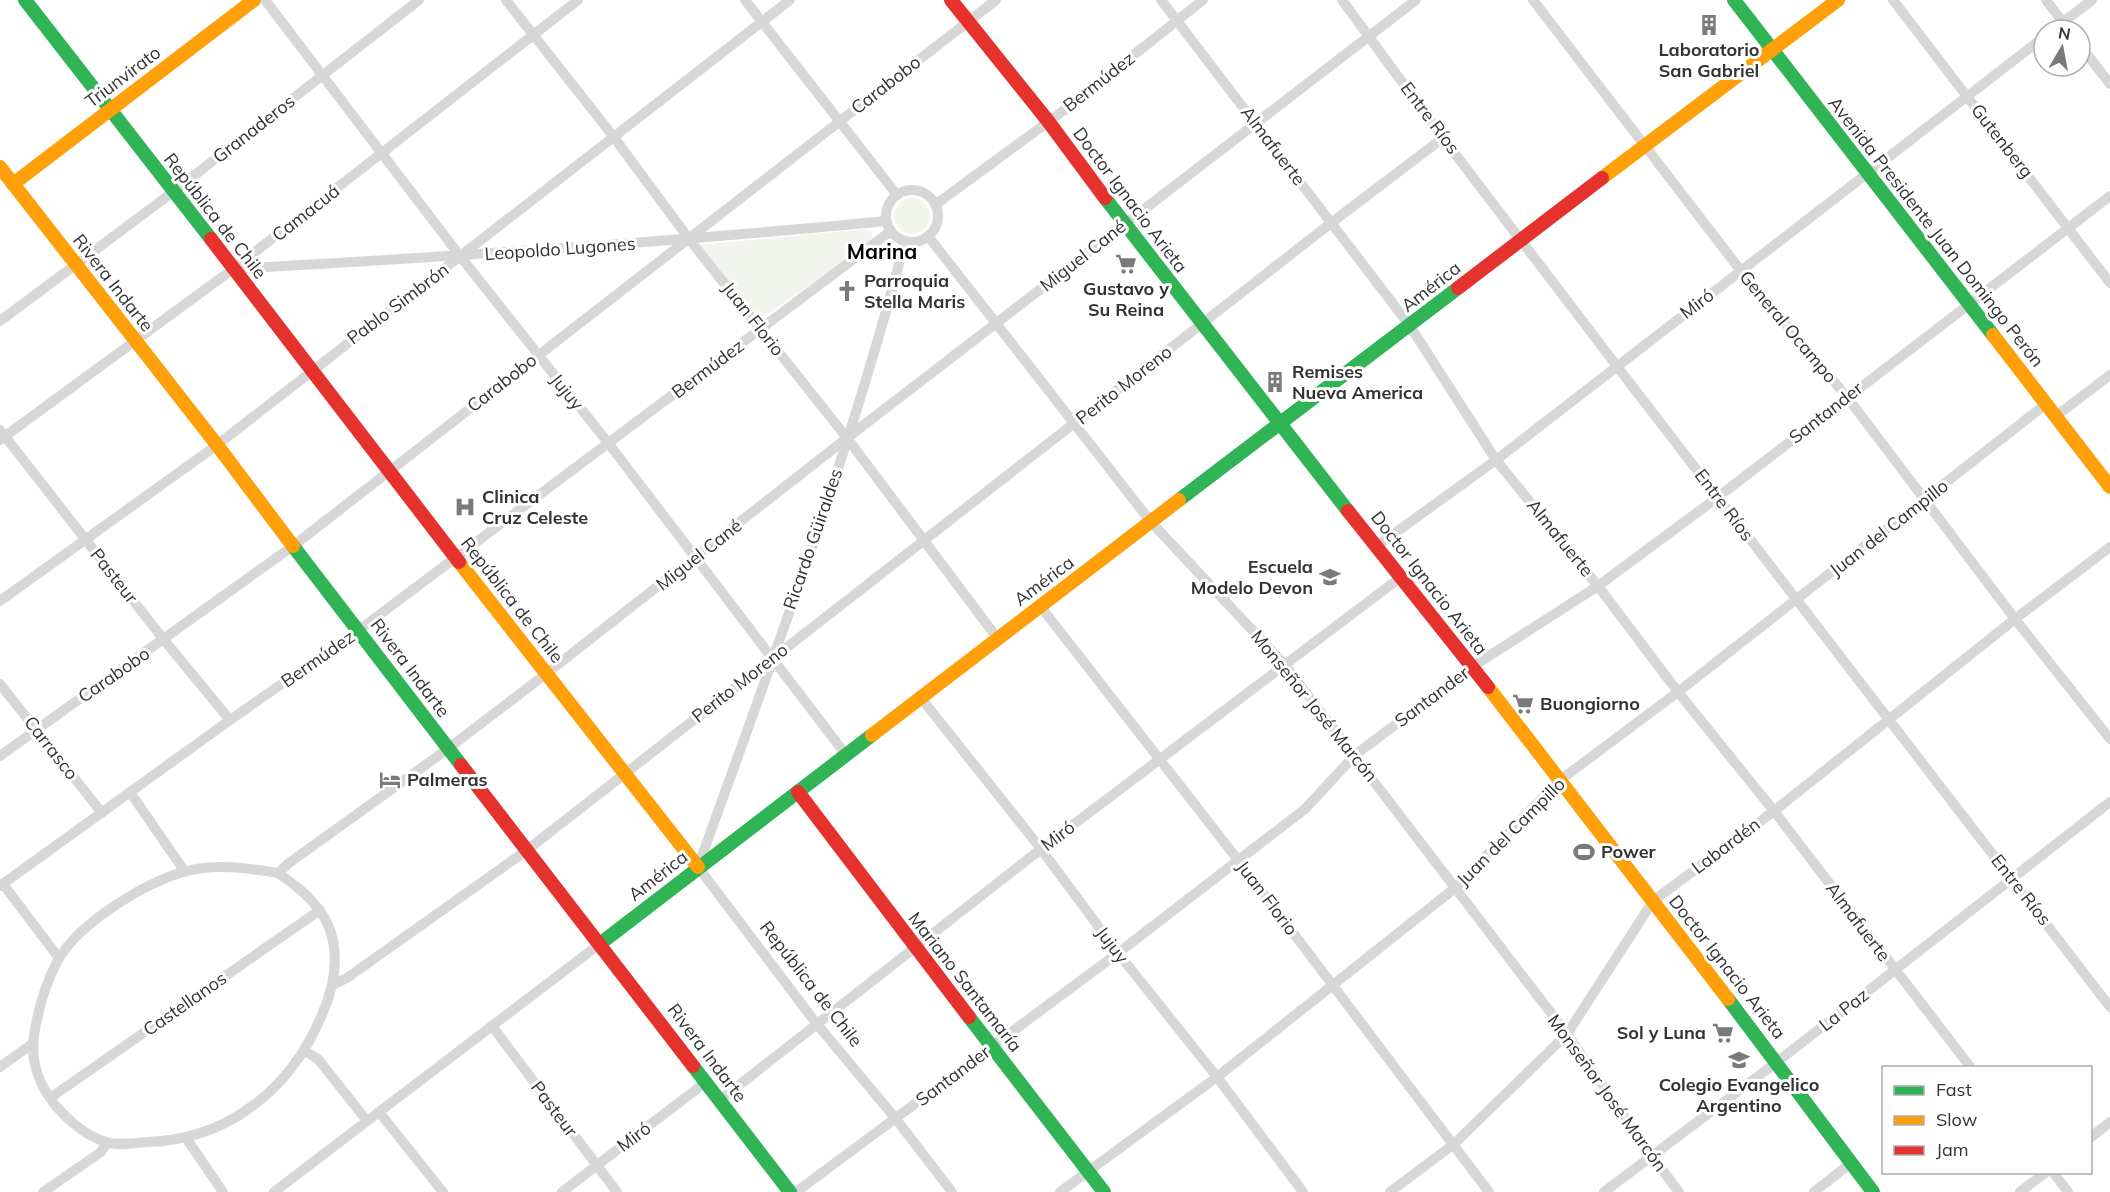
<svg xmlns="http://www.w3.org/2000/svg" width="2110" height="1192" viewBox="0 0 2110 1192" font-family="Mulish,sans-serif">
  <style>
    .green { fill: #f1f5ed }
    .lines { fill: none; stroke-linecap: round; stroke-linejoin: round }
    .street { stroke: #d7d7d7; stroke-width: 10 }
    .fast { stroke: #30b455; stroke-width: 14 }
    .slow { stroke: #ff9f0a; stroke-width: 14 }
    .jam { stroke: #e5322d; stroke-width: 14 }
    .labels { text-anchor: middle; stroke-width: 6; stroke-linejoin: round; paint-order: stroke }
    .poi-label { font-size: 18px; font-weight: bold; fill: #333; stroke: #fff; text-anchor: start }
    .street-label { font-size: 18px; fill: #333; stroke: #fff }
    .quarter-label { font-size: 21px; font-weight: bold; fill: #000; stroke: #fff }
  </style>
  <rect width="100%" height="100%" fill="#fff"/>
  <g class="green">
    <circle cx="912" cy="216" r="18"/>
    <path d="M866 229 873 233 869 243 761 319 700 250 699 245Z"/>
  </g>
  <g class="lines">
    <g class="street">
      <path d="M265 0 460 256 609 444 846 755"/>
      <path d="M506 0 613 136 689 239 847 438 998 639"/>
      <path d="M745 0 897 195"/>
      <path d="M1161 0 1410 326 1496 460 1598 586 1678 692 1774 811 1971 1068"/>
      <path d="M1342 0 1443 138 1616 365 2110 1007"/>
      <path d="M1533 0 1741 271 1847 397 2015 619 2110 739"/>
      <path d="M1893 0 2110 283"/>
      <path d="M2046 0 2069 30"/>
      <path d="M2053 30 2092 0"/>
      <path d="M2080 45 2110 84"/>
      <circle cx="912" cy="216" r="26"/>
      <path d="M935 205 1063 111 1203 0"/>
      <path d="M928 236 1151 522 1284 664 1567 1034 1651 1155 1679 1192"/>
      <path d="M905 241C850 454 772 661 698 867L816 1023 896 1119 952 1192"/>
      <path d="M233 269C451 257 669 242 887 221"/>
      <path d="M0 321 173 192 419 0"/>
      <path d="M2056 416 2110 375"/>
      <path d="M0 430 164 640 230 720"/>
      <path d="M0 440 233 269 578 0"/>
      <path d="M1377 546 1496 460 2044 37"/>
      <path d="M0 601 217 445 790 0"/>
      <path d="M1041 607 1238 860 1489 1192"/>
      <path d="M0 684 102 813"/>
      <path d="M921 698 1041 849 1118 953 1217 1077 1303 1192"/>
      <path d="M0 756 293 546 996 0"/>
      <path d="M130 792 185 872"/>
      <path d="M278 873C298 887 318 902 328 925 341 956 334 988 321 1017 290 1090 227 1140 147 1142 135 1143 117 1146 106 1142 86 1136 68 1120 55 1105 32 1076 29 1050 38 1015 42 996 49 977 58 960 79 923 143 884 183 872 214 863 247 868 278 873L289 863 449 748 547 673 847 438 1416 0"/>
      <path d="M3 884 59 958"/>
      <path d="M0 886 230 720 359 630 891 231"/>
      <path d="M334 984 347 978 527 850 1331 223 1443 138"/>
      <path d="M492 1026 617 1192"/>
      <path d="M305 1051 318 1059 367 1121"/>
      <path d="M0 1067 32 1044"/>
      <path d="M50 1098 320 910"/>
      <path d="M720 1100 1041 849 1401 577"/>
      <path d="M379 1112 443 1192"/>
      <path d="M186 1138 223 1192"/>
      <path d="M2090 1138 2110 1122"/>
      <path d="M2053 1172 2068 1192"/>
      <path d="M43 1192 101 1152 107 1143"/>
      <path d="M274 1192 601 943"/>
      <path d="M562 1192 706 1082"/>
      <path d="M796 1192 1118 953 1305 809 1355 755 1472 667 1598 586 1718 497 2110 196"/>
      <path d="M1060 1192 1217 1077 1455 888 1559 781 1678 692 2046 404"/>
      <path d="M1390 1192 1454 1144 1567 1034 1653 901 1774 811 2015 619 2110 547"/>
      <path d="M1604 1192 1777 1062 2110 802"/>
      <path d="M1814 1192 1851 1163"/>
      <path d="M2020 1192 2046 1172"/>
    </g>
    <g class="fast">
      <path d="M25 0 211 239"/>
      <path d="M1734 0 1993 335"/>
      <path d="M1105 198 1348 511"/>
      <path d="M1179 500 1458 288"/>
      <path d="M293 546 461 765"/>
      <path d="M601 943 872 735"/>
      <path d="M1728 999 1873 1192"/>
      <path d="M969 1017 1104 1192"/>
      <path d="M693 1066 790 1192"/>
    </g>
    <g class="slow">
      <path d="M0 167 217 445 293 546"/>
      <path d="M1602 178 1838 0"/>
      <path d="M13 184 254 0"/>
      <path d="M1993 335 2110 487"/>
      <path d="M459 562 698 867"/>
      <path d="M1488 687 1728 999"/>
      <path d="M872 735 1179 500"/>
    </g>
    <g class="jam">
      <path d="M951 0 1048 121 1105 198"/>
      <path d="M211 239 459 562"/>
      <path d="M1458 288 1602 178"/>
      <path d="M1348 511 1488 687"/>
      <path d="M461 765 693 1066"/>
      <path d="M798 792 969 1017"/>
    </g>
  </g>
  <defs>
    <symbol id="building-bare" viewBox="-9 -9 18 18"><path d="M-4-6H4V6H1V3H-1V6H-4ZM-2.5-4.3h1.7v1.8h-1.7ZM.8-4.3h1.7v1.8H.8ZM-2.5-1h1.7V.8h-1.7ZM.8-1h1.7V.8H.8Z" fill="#7a7a7a" stroke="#fff" stroke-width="2.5" paint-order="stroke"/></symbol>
    <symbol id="supermarket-bare" viewBox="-9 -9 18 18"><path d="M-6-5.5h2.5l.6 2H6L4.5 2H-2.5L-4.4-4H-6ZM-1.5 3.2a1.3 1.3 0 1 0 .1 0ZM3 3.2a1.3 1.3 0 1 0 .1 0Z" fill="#7a7a7a" stroke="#fff" stroke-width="2.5" paint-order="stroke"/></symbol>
    <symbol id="church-bare" viewBox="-9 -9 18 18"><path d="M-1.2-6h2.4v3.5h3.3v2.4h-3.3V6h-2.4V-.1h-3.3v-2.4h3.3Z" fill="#7a7a7a" stroke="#fff" stroke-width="2.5" paint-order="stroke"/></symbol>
    <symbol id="hospital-bare" viewBox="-9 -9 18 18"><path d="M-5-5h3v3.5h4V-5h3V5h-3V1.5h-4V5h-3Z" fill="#7a7a7a" stroke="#fff" stroke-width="2.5" paint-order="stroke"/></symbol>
    <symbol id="school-bare" viewBox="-9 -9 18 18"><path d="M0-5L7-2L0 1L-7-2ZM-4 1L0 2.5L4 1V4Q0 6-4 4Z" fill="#7a7a7a" stroke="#fff" stroke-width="2.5" paint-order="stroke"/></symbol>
    <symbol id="hotel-bare" viewBox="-9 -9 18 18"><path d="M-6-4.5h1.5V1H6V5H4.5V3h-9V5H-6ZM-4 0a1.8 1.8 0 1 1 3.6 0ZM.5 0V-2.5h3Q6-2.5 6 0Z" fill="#7a7a7a" stroke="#fff" stroke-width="2.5" paint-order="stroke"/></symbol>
    <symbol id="stadium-bare" viewBox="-9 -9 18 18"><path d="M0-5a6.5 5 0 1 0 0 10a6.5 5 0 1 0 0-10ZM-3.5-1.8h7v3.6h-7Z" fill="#7a7a7a" stroke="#fff" stroke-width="2.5" paint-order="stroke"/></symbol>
  </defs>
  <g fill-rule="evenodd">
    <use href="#building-bare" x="1694" y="10" width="30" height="30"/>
    <use href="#supermarket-bare" x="1111" y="249" width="30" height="30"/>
    <use href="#church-bare" x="832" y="276" width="30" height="30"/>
    <use href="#building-bare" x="1260" y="367" width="30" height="30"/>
    <use href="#hospital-bare" x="450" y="492" width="30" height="30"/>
    <use href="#school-bare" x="1315" y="562" width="30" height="30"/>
    <use href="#supermarket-bare" x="1508" y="689" width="30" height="30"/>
    <use href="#hotel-bare" x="375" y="765" width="30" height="30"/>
    <use href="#stadium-bare" x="1569" y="837" width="30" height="30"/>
    <use href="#supermarket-bare" x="1708" y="1018" width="30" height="30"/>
    <use href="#school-bare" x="1724" y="1045" width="30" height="30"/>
  </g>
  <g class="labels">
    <g class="poi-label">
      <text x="1709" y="56" text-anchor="middle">Laboratorio<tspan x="1709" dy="21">San Gabriel</tspan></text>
      <text x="864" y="287">Parroquia<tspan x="864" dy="21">Stella Maris</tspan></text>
      <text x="1126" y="295" text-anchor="middle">Gustavo y<tspan x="1126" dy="21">Su Reina</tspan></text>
      <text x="1292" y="378">Remises<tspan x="1292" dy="21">Nueva America</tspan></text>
      <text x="482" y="503">Clinica<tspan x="482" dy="21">Cruz Celeste</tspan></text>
      <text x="1313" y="573" text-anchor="end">Escuela<tspan x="1313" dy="21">Modelo Devon</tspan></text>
      <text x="1540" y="710">Buongiorno</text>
      <text x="407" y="786">Palmeras</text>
      <text x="1601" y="858">Power</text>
      <text x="1706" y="1039" text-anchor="end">Sol y Luna</text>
      <text x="1739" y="1091" text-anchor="middle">Colegio Evangelico<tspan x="1739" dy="21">Argentino</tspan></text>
    </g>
    <g class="street-label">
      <text transform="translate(123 77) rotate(-37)" y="6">Triunvirato</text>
      <text transform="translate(1099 82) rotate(-38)" y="6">Bermúdez</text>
      <text transform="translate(886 85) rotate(-38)" y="6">Carabobo</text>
      <text transform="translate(1430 118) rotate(53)" y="6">Entre Ríos</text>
      <text transform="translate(254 129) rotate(-38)" y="6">Granaderos</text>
      <text transform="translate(2002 141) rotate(52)" y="6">Gutenberg</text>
      <text transform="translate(1273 146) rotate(53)" y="6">Almafuerte</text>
      <text transform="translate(1130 200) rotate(53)" y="6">Doctor Ignacio Arieta</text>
      <text transform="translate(306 213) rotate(-38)" y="6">Camacuá</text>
      <text transform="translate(215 216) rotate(52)" y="6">República de Chile</text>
      <text transform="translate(1936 232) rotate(52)" y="6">Avenida Presidente Juan Domingo Perón</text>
      <text transform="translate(560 249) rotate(-4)" y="6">Leopoldo Lugones</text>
      <text transform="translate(1083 256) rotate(-38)" y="6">Miguel Cané</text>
      <text transform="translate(113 283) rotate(52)" y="6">Rivera Indarte</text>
      <text transform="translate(1431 287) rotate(-38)" y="6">América</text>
      <text transform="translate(398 304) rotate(-37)" y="6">Pablo Simbrón</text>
      <text transform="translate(1697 304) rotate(-37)" y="6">Miró</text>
      <text transform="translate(753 319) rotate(52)" y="6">Juan Florio</text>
      <text transform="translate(1788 327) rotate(50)" y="6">General Ocampo</text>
      <text transform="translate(708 369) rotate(-37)" y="6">Bermúdez</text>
      <text transform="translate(502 383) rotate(-38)" y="6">Carabobo</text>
      <text transform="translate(1124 385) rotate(-38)" y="6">Perito Moreno</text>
      <text transform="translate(567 392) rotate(51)" y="6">Jujuy</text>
      <text transform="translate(1826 413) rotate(-38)" y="6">Santander</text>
      <text transform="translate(1724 505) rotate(53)" y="6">Entre Ríos</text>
      <text transform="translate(1889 528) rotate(-38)" y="6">Juan del Campillo</text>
      <text transform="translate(1560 538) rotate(51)" y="6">Almafuerte</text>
      <text transform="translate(813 539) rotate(-71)" y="6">Ricardo Güiraldes</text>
      <text transform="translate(699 555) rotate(-38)" y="6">Miguel Cané</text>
      <text transform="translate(114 576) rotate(52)" y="6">Pasteur</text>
      <text transform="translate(1044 581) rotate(-37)" y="6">América</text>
      <text transform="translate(1429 583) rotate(52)" y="6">Doctor Ignacio Arieta</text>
      <text transform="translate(512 600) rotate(52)" y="6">República de Chile</text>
      <text transform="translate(318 659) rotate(-35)" y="6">Bermúdez</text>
      <text transform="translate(410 668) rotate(53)" y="6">Rivera Indarte</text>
      <text transform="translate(114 675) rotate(-35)" y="6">Carabobo</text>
      <text transform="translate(740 683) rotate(-38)" y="6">Perito Moreno</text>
      <text transform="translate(1432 697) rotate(-37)" y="6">Santander</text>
      <text transform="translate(1314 706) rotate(51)" y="6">Monseñor José Marcón</text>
      <text transform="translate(51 748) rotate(52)" y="6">Carrasco</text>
      <text transform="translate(1511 832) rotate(-45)" y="6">Juan del Campillo</text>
      <text transform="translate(1058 836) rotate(-37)" y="6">Miró</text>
      <text transform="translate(1726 846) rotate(-37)" y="6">Labardén</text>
      <text transform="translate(658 876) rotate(-38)" y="6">América</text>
      <text transform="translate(2021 890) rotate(52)" y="6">Entre Ríos</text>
      <text transform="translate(1267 898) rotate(53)" y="6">Juan Florio</text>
      <text transform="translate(1858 922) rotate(53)" y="6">Almafuerte</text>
      <text transform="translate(1112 945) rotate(53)" y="6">Jujuy</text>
      <text transform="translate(1727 967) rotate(52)" y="6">Doctor Ignacio Arieta</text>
      <text transform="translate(965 982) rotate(52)" y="6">Mariano Santamaría</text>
      <text transform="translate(811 984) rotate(52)" y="6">República de Chile</text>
      <text transform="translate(185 1004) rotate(-35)" y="6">Castellanos</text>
      <text transform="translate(1844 1010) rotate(-38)" y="6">La Paz</text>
      <text transform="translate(707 1053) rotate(53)" y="6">Rivera Indarte</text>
      <text transform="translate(953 1076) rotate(-37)" y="6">Santander</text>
      <text transform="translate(1607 1093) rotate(54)" y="6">Monseñor José Marcón</text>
      <text transform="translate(554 1109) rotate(53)" y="6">Pasteur</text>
      <text transform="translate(634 1137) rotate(-37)" y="6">Miró</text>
    </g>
    <g class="quarter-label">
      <text x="882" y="259">Marina</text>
    </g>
  </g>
  <rect x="1882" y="1066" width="210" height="108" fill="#ffffff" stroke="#adadad" stroke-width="1.5"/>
  <rect x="1894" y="1086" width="30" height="9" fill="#30b455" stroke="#adadad" stroke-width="1.5"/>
  <text x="1936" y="1096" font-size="18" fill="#333333">Fast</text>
  <rect x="1894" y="1116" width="30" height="9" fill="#ff9f0a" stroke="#adadad" stroke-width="1.5"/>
  <text x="1936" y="1126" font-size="18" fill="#333333">Slow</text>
  <rect x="1894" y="1146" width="30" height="9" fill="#e5322d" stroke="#adadad" stroke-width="1.5"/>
  <text x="1936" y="1156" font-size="18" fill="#333333">Jam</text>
  <g transform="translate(2062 48) rotate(10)"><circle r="28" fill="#ffffff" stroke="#adadad" stroke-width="1.5"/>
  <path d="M0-4.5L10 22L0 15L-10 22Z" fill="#7a7a7a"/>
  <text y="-9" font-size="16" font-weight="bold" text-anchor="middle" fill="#333333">N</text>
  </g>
</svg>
